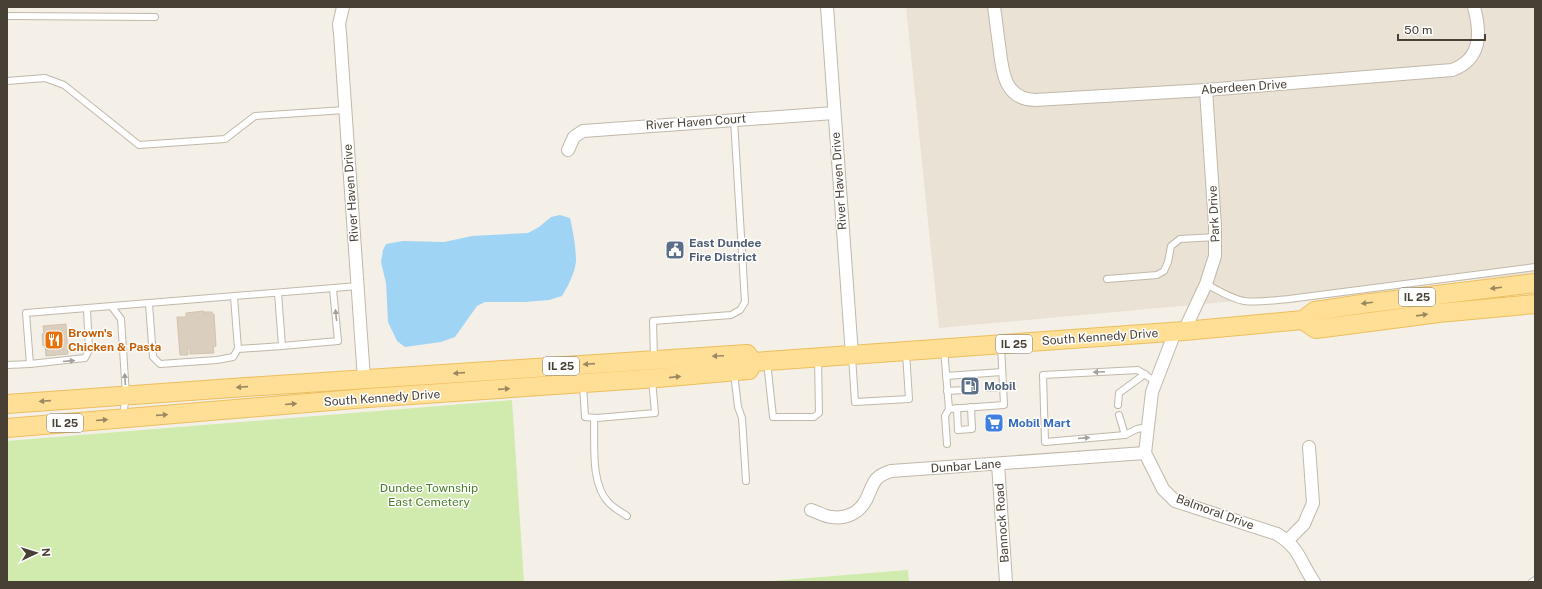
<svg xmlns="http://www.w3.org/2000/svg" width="1542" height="589" viewBox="0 0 1542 589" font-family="'Public Sans',sans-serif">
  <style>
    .residential { fill: #e9e2d5 }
    .green { fill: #d0ebad }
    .water { fill: #a0d4f5 }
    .building { fill: #dacebe; stroke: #d2c3ae }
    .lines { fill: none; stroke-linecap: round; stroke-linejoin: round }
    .service-casing { stroke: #c1b8a9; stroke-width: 8 }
    .minor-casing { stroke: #c1b8a9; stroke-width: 14 }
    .primary-casing { stroke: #ebbe5e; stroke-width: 20 }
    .service { stroke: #fff; stroke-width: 6 }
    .minor { stroke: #fff; stroke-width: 12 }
    .primary { stroke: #ffdf95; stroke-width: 18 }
    .oneway { fill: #9a8860 }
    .oneway2 { fill: #a4a09a }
    .labels { text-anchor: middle; stroke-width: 3; stroke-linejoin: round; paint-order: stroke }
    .shield { fill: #fff; stroke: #7f7972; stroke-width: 1 }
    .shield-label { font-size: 11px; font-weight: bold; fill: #484035 }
    .street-label { font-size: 12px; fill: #484035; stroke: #fff }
    .service-label { font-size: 12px; font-weight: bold; fill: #4e5e75; stroke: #fff; text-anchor: start }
    .food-label { font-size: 12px; font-weight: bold; fill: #c56008; stroke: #fff; text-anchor: start }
    .shop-label { font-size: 12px; font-weight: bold; fill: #366cbe; stroke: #fff; text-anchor: start }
    .park-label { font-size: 12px; fill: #487e25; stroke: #fff }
  </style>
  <rect width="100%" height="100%" fill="#f4f0e7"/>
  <path class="residential" d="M906 7H1535V274L939 328Z"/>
  <g class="green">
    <path d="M512 400 524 582H7V441Z"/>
    <path d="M908 570 909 582H759Z"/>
  </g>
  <path class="water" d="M560 215 570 218C573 231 576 247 576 261 575 273 568 286 562 296L549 300 525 302H485L477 306 455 337 441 342 405 347 397 341 388 322 386 283 381 262 383 250 386 244 403 241 444 242 472 236 528 233 539 227 551 217Z"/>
  <g class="building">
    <path d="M204 311V315H205V312H212V314H214L216 346 213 347 214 353 190 354V348H188V355H180L177 317H186V313Z"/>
    <path d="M66 324 68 354 46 356 45 345 43 346 42 334H44L43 326Z"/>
  </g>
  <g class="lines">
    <defs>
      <g id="service">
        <path d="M7 16 155 17"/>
        <path d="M7 81 45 78 64 85 139 145 225 139 255 116 345 110"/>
        <path d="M1107 279 1157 275 1164 271 1168 262 1171 246 1180 239 1216 237"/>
        <path d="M1206 284C1218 290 1231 299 1244 301 1259 303 1274 300 1289 299L1535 267"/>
        <path d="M278 293 282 346 338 341 333 289"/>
        <path d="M234 297 238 349 282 346"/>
        <path d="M149 304 153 357 160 364 217 360 233 357 238 349"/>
        <path d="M112 307 121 319 126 395 123 416"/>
        <path d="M944 349 949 409 1004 405 1001 346"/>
        <path d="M852 356 855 402 909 399 906 353"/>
        <path d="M654 359 653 321 731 315 740 310 745 302 734 120"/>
        <path d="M767 362 773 417H814L819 413 818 359"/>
        <path d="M30 364 85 358 89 350 87 309"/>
        <path d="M7 365 30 364 26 313 358 286"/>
        <path d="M734 373 738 407 742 418 746 481"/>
        <path d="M946 376 1002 372"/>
        <path d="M583 385 585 417 597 418 655 413 652 380"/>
        <path d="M988 388 1003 387"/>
        <path d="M947 391 964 390"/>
        <path d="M1118 405 1119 393 1145 374"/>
        <path d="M957 408 958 430 972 429 971 407"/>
        <path d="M1119 415 1125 435"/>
        <path d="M594 418C595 443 590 484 609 503 614 508 621 512 627 516"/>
        <path d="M1148 427 1137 429 1125 435 1045 442 1043 375 1138 370 1156 382"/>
        <path d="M947 444 945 416 949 409"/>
        <path d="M1532 582 1535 580"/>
      </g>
      <g id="minor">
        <path d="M343 7 339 24 340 33 364 379"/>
        <path d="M827 7 852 355"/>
        <path d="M994 7C996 19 997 32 999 44 1002 69 1003 99 1035 100L1206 90 1452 70C1482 59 1481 33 1474 7"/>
        <path d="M568 150 574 137 583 131 834 113"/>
        <path d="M1184 331 1206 284 1215 256V226L1206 90"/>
        <path d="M1175 332 1152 392 1145 453 1163 489 1175 501 1277 534C1300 548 1300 562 1314 582"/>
        <path d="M998 464 1006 582"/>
        <path d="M811 510C818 512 825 517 832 517 846 519 859 513 866 500 874 484 872 477 891 471L1145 453"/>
        <path d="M1287 541 1304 524 1313 503 1309 447"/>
      </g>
      <g id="primary">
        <path d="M1303 320 1316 329 1439 313 1535 304"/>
        <path d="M753 362 1184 331 1303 320 1315 311 1362 304 1535 283"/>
        <path d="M7 404 246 387 747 354 753 362"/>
        <path d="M7 428 367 398 658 378 749 370 753 362"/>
      </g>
    </defs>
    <use href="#service" class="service-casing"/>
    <use href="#minor" class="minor-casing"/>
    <use href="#primary" class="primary-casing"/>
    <use href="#service" class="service"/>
    <use href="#minor" class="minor"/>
    <use href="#primary" class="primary"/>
  </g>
  <defs><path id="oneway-solid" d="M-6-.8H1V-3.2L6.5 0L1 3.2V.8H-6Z"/></defs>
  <g class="oneway">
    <use href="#oneway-solid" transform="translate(1496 288) rotate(173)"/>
    <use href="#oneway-solid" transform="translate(1367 303) rotate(173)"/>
    <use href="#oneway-solid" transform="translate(1422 315) rotate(-8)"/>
    <use href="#oneway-solid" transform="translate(718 356) rotate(177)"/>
    <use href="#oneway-solid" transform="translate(589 364) rotate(176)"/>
    <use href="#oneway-solid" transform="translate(459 373) rotate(176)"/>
    <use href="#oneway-solid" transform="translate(675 377) rotate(-6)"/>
    <use href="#oneway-solid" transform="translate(242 387) rotate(176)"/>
    <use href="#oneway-solid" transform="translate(504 389) rotate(-4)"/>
    <use href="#oneway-solid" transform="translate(45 401) rotate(176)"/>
    <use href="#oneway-solid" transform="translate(291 404) rotate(-5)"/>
    <use href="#oneway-solid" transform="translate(162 415) rotate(-4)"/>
    <use href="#oneway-solid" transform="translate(102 420) rotate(-5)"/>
  </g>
  <g class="oneway2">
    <use href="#oneway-solid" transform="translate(336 315) rotate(-96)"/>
    <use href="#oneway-solid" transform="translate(69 361) rotate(-5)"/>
    <use href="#oneway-solid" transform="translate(1099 372) rotate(178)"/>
    <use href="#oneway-solid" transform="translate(125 379) rotate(-94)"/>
    <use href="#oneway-solid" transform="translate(1084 438) rotate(-5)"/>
  </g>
  <defs>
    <symbol id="civic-square" viewBox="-11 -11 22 22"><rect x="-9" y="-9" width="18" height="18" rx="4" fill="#5c6f8a" stroke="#fff"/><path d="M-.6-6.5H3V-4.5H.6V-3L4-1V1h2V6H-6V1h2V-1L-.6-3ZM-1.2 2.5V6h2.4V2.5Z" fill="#fff"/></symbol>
    <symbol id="restaurant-square" viewBox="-11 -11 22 22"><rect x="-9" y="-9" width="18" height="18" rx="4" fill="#e8710a" stroke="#fff"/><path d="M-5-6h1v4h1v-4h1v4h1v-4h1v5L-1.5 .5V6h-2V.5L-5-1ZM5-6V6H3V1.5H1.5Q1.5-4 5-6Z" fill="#fff"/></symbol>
    <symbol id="fuel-square" viewBox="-11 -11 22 22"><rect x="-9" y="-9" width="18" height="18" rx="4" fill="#5c6f8a" stroke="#fff"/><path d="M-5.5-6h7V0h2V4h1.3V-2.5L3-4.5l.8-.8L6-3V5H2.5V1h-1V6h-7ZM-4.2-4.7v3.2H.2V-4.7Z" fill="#fff"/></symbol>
    <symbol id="supermarket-square" viewBox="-11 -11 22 22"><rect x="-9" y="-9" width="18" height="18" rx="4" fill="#3f7fe0" stroke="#fff"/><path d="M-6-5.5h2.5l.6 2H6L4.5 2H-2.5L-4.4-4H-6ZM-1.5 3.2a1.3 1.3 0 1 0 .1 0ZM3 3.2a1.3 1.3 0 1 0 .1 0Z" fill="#fff"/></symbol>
  </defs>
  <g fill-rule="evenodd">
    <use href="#civic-square" x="664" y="239" width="22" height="22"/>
    <use href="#restaurant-square" x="43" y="329" width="22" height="22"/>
    <use href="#fuel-square" x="959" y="375" width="22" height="22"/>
    <use href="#supermarket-square" x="983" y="412" width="22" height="22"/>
  </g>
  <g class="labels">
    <g class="shield">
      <rect x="1399" y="288" width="36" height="18" rx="3"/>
      <rect x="996" y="335" width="36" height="18" rx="3"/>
      <rect x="543" y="357" width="36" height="18" rx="3"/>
      <rect x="47" y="414" width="36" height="18" rx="3"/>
    </g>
    <g class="shield-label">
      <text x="1417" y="301">IL 25</text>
      <text x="1014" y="348">IL 25</text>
      <text x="561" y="370">IL 25</text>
      <text x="65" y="427">IL 25</text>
    </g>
    <g class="street-label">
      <text transform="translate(1244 87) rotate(-4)" y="4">Aberdeen Drive</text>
      <text transform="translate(696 122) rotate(-4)" y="4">River Haven Court</text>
      <text transform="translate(839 181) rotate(-94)" y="4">River Haven Drive</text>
      <text transform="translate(351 193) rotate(-94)" y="4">River Haven Drive</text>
      <text transform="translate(1214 214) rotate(-93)" y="4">Park Drive</text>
      <text transform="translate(1100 337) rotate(-4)" y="4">South Kennedy Drive</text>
      <text transform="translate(382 398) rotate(-4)" y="4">South Kennedy Drive</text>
      <text transform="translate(966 466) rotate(-4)" y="4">Dunbar Lane</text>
      <text transform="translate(1215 512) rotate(20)" y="4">Balmoral Drive</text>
      <text transform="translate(1002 523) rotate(-94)" y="4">Bannock Road</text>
    </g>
    <g class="service-label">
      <text x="689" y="247">East Dundee<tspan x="689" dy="14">Fire District</tspan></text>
      <text x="984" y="390">Mobil</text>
    </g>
    <g class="food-label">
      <text x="68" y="337">Brown's<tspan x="68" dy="14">Chicken &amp; Pasta</tspan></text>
    </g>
    <g class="shop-label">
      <text x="1008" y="427">Mobil Mart</text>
    </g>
    <g class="park-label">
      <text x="429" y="492">Dundee Township<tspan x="429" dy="14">East Cemetery</tspan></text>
    </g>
  </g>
  <rect width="1542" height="589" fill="none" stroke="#484035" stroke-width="16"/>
  <g transform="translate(36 553) rotate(86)" stroke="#ffffff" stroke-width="3" paint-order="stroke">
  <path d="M0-3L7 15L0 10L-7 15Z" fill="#484035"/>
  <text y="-6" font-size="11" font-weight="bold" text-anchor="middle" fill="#484035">N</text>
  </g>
  <path d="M1398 34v6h87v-6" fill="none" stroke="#484035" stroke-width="2"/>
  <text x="1404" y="34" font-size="12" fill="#484035" stroke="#ffffff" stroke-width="3" paint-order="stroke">50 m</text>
</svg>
